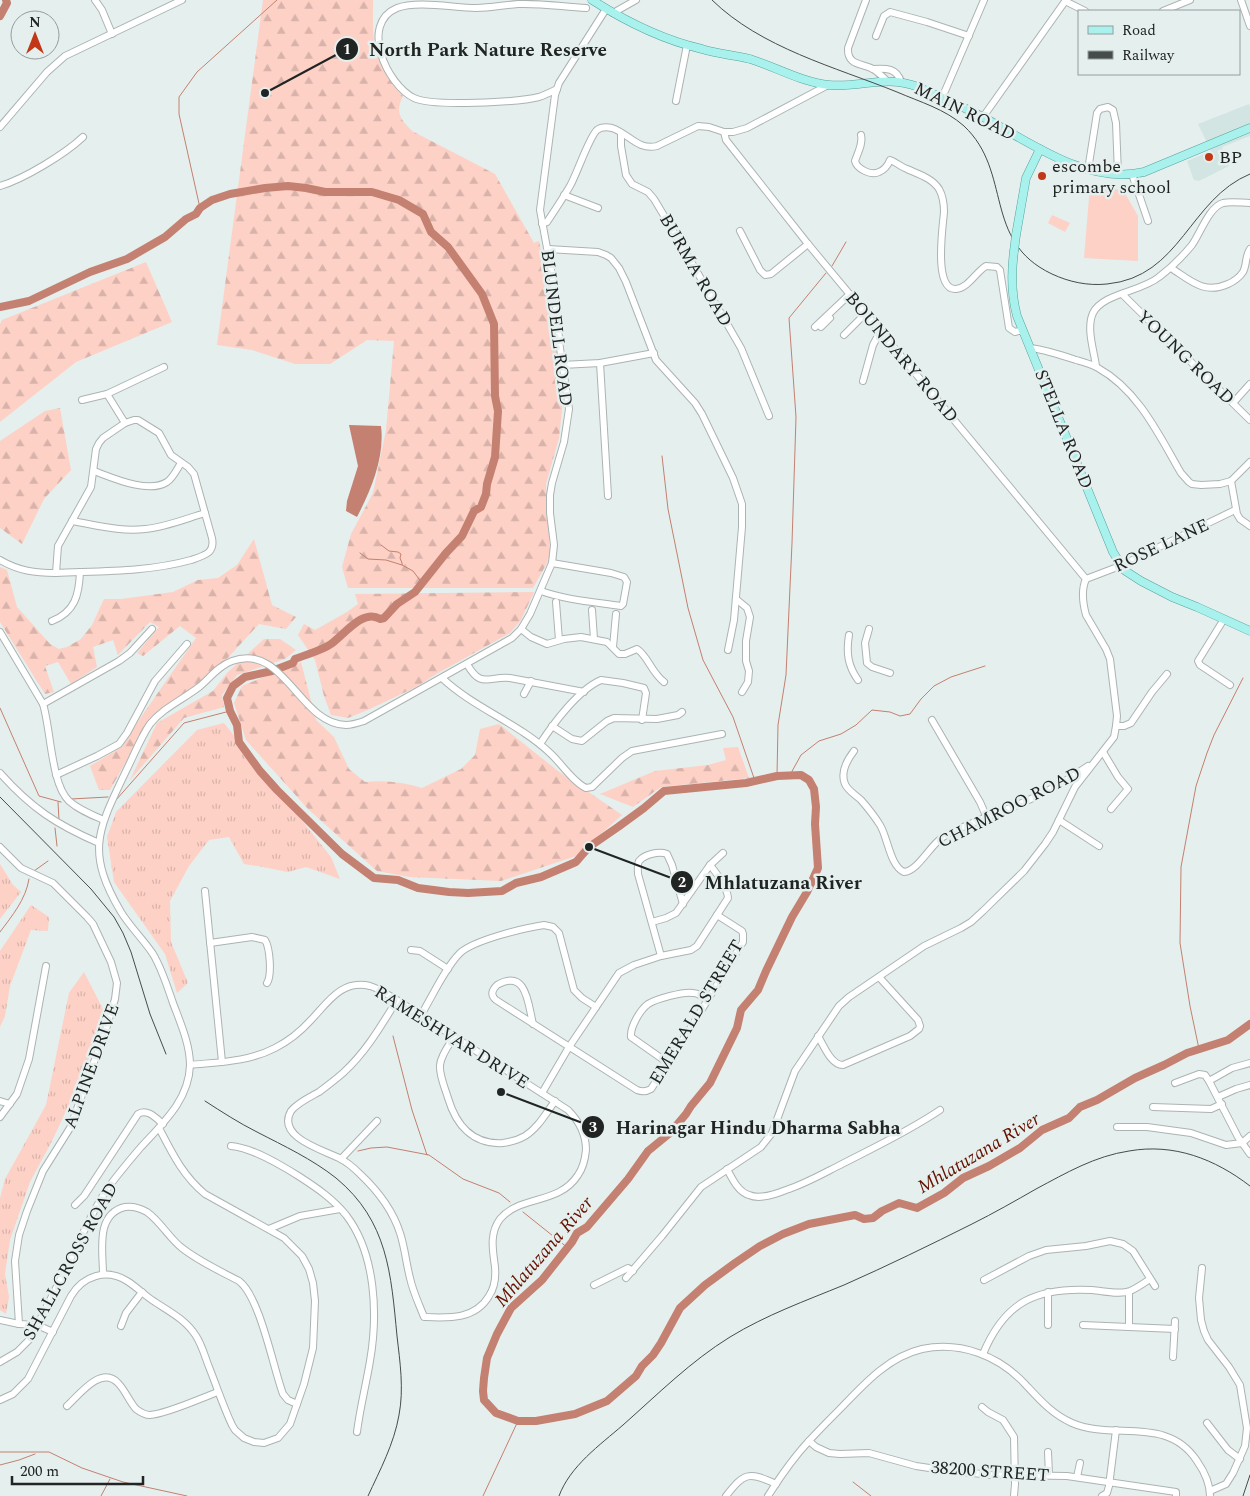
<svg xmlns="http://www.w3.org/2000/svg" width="1250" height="1496" viewBox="0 0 1250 1496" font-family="Spectral,serif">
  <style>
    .built { fill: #d2e5e3 }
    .grass { fill: url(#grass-tufts) }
    .forest { fill: url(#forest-firs) }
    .pitch { fill: #fdd1c6 }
    .water { fill: #c48070 }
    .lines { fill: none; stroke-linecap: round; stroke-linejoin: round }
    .stream { stroke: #c48070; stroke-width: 1 }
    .river { stroke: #c48070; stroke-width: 8 }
    .minor-casing { stroke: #abb4b3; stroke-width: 8 }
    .major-casing { stroke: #54a39e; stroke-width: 9 }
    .minor { stroke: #fff; stroke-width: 6 }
    .major { stroke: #a9f1ec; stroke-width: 8 }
    .rail { stroke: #464c4b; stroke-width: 1 }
    .major-bridge-casing { stroke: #54a39e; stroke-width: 9; stroke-linecap: butt }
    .major-bridge { stroke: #a9f1ec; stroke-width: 8 }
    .poi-dot { fill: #c23817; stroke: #e5efee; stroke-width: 2 }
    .labels { text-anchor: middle; stroke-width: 5; stroke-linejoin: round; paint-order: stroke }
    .street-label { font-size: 18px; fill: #202423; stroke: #e5efee }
    .poi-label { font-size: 18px; fill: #202423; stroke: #e5efee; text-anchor: start }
    .water-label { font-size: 19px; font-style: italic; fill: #641100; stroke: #e5efee }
    .leader { fill: none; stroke: #202423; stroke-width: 2 }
    .callout-dot { fill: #202423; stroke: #e5efee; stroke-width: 2 }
    .mark-label { font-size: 15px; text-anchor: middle; font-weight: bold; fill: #fff }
    .callout-label { font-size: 19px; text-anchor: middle; font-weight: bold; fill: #202423; stroke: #e5efee; stroke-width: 5; stroke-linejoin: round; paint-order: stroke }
  </style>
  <defs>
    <pattern id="grass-tufts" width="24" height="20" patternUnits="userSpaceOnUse" patternTransform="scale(1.25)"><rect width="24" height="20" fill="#fdd1c6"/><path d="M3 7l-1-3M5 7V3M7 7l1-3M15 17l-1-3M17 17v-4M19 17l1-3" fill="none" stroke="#d9b3aa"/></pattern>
    <pattern id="forest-firs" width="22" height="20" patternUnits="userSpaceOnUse" patternTransform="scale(1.25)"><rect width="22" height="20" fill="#fdd1c6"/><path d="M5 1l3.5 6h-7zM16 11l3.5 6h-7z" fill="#d9b3aa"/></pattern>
  </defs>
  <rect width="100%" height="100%" fill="#e5efee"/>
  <path class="built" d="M1249 104 1250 107V136L1222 147 1229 166 1199 181 1194 180 1187 161 1211 151 1198 124Z"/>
  <g class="grass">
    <path d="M224 723 331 857 340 879 306 867 288 872 263 867 244 864 229 837 209 840 189 866 170 901 171 942 188 983 177 993 165 954 114 882 107 837 116 812 197 730Z"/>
    <path d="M0 864 13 885 21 892 0 919Z"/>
    <path d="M31 905 49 917 48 931 31 930 10 986 5 1016 0 1027V951Z"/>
    <path d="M84 972 104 1011 85 1070 52 1141 30 1182 10 1240 5 1274 9 1297 6 1314 0 1310V1198L5 1179 46 1105 69 993Z"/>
  </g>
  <g class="forest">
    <path d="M263 0H373C373 22 371 47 382 66 388 77 396 86 403 96 395 112 400 119 412 131L495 174 534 243 539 241 543 259 551 304 558 366 563 401 559 438 546 484 550 554 547 563 533 588H348L342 567 351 534 373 493 386 430 394 341 367 340 330 364H295L252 350 217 345Z"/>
    <path d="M146 262 172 322 76 362 0 422V324L2 320Z"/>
    <path d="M60 408 71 470 44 499 22 544 0 528V441L45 411Z"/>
    <path d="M254 539 272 605 296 617 286 629 259 624 224 662 187 695 151 717 110 790H99L90 766 122 747 139 720 196 638 180 626 143 656 137 653 159 627 150 622 118 655 113 640 93 647 97 667 71 684 58 662 45 666 54 692 45 694 0 622V567L7 570 17 607 50 644 59 649 67 647 81 639 92 625 104 599H121L173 592 198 580 218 578 237 565Z"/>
    <path d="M534 592 521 620 510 633 438 673 416 687 370 709 348 718 331 715 324 696 315 660 298 635 304 624 315 630 347 612 358 604 355 594Z"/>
    <path d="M264 639H280L296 650 285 659 237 675 222 695 224 707 184 718 130 780 157 723 213 691 227 673Z"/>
    <path d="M301 662 316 720 334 737 349 769 365 782C385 780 403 782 422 788L461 769 475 755 480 729 499 724 558 771 622 815 576 856 501 881 409 877 377 871 308 809 246 740 234 703 242 686Z"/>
    <path d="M738 747 749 778 661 787 633 807 600 794 655 771 708 765 726 760 723 748Z"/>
  </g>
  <g class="pitch">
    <path d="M1090 186 1123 190 1138 216V261L1084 258Z"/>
    <path d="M1052 215 1070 223 1065 232 1048 223Z"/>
  </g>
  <path class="water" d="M349 425 381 426C385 457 371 490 357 517L346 511 347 501 358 466Z"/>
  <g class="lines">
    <g class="stream">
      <path d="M200 208 179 114V97L197 72 277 0"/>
      <path d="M832 266 846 242"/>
      <path d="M662 456 668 509 688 608 703 660 733 717 755 781"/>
      <path d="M381 545 389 551 398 552 401 554 400 558 402 563V565L413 571 422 583"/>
      <path d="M360 553 368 559 386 560 402 565"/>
      <path d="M0 708 39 796 61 802"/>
      <path d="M790 775 801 755 819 741 841 734 856 725 872 710 890 712 900 716 910 714 921 699 934 686 951 677 985 666"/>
      <path d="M777 776 778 725 786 675 792 543 796 417 789 318 826 273"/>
      <path d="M71 799 108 797"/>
      <path d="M116 800 184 723 230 711"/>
      <path d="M58 802 59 820"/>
      <path d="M55 828 57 846"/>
      <path d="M34 871 48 861"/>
      <path d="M0 932C12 916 26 899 29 879"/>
      <path d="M393 1036 412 1110 427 1155"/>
      <path d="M1199 1049 1190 1006 1180 943 1181 867 1196 786 1207 753 1214 735 1243 678"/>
      <path d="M358 1151 371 1148 387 1147 429 1155 463 1179 499 1193 510 1202"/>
      <path d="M523 1212 568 1248"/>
      <path d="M0 1452H49L82 1468 123 1482 187 1496"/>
      <path d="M0 1465 19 1460 35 1454"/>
      <path d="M853 1482 871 1496"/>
      <path d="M101 1496 110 1479"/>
      <path d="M483 1496 518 1421"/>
    </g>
    <g class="river">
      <path d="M0 16 7 3 6 0"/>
      <path d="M0 307 29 301 90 272 127 259 165 237 186 219 196 214 200 208 212 200 230 194 265 188 288 186 306 188 325 192H372L399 200 423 214 431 232 448 247 482 294 494 324 495 396 498 411 495 457 487 484 486 494 481 507 474 511 462 536 446 553 415 592 397 604 384 618 380 619C363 608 344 635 331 644 321 651 307 654 295 659L293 663 272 671 245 677 233 686 227 698 230 711 237 725 239 742 260 771 277 790 342 854 374 878 398 880 418 888 449 892 468 893 502 891 516 883 541 877 576 862 589 847 618 827 644 808 664 791 746 783 777 776 801 775 809 780 814 789 816 807 815 824 818 868 807 892 792 917 766 971 758 990 741 1010 737 1028 710 1083 691 1106 686 1114 670 1133 648 1151 628 1179 587 1227 577 1233 572 1242 542 1280 511 1308 497 1334 487 1358 484 1378 483 1391 484 1400 496 1413 518 1421H536L575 1414 607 1401 636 1376 642 1366 653 1355 661 1343 680 1308 705 1285 735 1263 760 1246 783 1234 809 1224 855 1215 864 1219 873 1218 882 1211 899 1203 917 1208 944 1193 963 1178 989 1166 1020 1148 1042 1130 1069 1118 1080 1107 1097 1100 1135 1078 1164 1065 1187 1053 1228 1040 1250 1024"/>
    </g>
    <defs>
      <g id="minor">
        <path d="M95 0 102 10 112 34"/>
        <path d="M866 0 848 48C847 66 862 63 873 69 878 72 882 76 886 80"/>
        <path d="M1241 0 1250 26"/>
        <path d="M1065 1 1085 11"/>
        <path d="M1163 11 1190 0"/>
        <path d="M613 13 636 0"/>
        <path d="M876 36 884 16 890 12 927 22 969 36"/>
        <path d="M873 69C886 68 897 68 901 82"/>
        <path d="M557 89C551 92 545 95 539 97 519 102 432 107 414 98 387 85 359 24 397 8 418 0 454 8 476 8 490 8 504 5 518 4 541 3 564 7 586 8"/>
        <path d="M942 98 984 0"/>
        <path d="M676 101 687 45"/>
        <path d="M983 117 1066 0"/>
        <path d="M0 127 47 72 65 56 182 0"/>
        <path d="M724 132 726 140 808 244 1086 579"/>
        <path d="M621 133V146L626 175 632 184 648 192 654 199 678 239 741 348 769 416"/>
        <path d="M861 135C863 144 858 152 855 161 857 169 871 176 879 172 884 170 888 165 890 160 896 162 901 167 907 169 918 174 932 178 939 189 943 196 944 204 944 212 943 225 933 291 956 289 968 288 976 272 986 266L997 267 1000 270 1009 328 1015 332 1023 330"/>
        <path d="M1088 170 1097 113 1100 109 1108 107 1113 110 1116 123 1118 174"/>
        <path d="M1132 174 1148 221"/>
        <path d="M0 186C24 179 65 154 83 137"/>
        <path d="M564 195 598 208"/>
        <path d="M542 224 547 222C555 210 563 198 570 186 577 174 589 137 597 130 601 127 607 127 612 128 628 133 638 151 657 146L698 126 709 127 724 132H733L747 128 828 85"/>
        <path d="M740 231 760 270 765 275 771 274 808 244"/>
        <path d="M548 249 598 252 606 255 611 258 619 268 626 282 656 360 695 403 702 414 733 478 742 504V527L734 620 728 650"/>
        <path d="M1171 268C1190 280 1204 295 1228 284 1233 282 1240 277 1243 272 1247 265 1245 256 1250 249"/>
        <path d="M1122 294 1250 420"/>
        <path d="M815 327 850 294"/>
        <path d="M821 327 830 318"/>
        <path d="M844 335 866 313"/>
        <path d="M1031 348C1046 350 1061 355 1076 360 1083 362 1091 364 1098 368 1138 390 1159 435 1181 473L1189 482 1192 484 1201 485 1220 484 1231 481 1250 462"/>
        <path d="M600 363 608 496"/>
        <path d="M562 365 600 363 654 353"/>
        <path d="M1096 366C1094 351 1086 328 1093 313 1103 293 1141 292 1159 277 1171 268 1182 257 1192 245 1200 234 1209 207 1223 203 1231 201 1242 203 1250 203"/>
        <path d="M863 381 873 345 881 330"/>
        <path d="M107 394 125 423"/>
        <path d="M82 400 107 394 164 367"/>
        <path d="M1233 403 1250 384"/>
        <path d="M94 471C113 478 148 494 167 482 173 478 177 469 181 463"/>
        <path d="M1231 481 1237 514 1240 519 1250 526"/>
        <path d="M72 521C96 525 121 532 145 529 166 527 185 519 205 513"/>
        <path d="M0 560C19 571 35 573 56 573 101 571 148 572 191 560 197 558 204 556 209 552 213 548 213 543 212 538L194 474 188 467 171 455 159 433 138 420H134L125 423 103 438 99 443 96 449 91 487 58 546 56 573"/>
        <path d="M1086 579 1120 566 1235 510"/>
        <path d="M541 591C566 600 594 602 621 606L623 604 627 582 624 577 611 573 552 563"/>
        <path d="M736 599 747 608 750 617 746 641V661L749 671 748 682 742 692"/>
        <path d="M556 602 559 640"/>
        <path d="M592 610 594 639"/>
        <path d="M1224 619 1198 661 1200 665 1230 685"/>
        <path d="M52 621C75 612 79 595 80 572"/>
        <path d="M521 629 531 637 547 644 564 639 581 637 607 642 619 654H625L637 649C648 656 651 672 664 682"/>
        <path d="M869 629 865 643 867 663 872 667 890 673"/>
        <path d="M0 632 43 704C51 730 51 784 69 801 79 810 92 815 104 820"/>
        <path d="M849 635C846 653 848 666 858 680"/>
        <path d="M613 647 616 614"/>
        <path d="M467 664C481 689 488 676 510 678L584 692"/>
        <path d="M442 678C474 708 518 723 550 753 561 763 573 782 586 788L592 787 622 758 632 751 722 734"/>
        <path d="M524 694 531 681"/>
        <path d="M43 704 119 661 130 653 152 629"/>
        <path d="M932 720 980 802 987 818"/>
        <path d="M552 726 572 739 582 741 607 721 614 718 657 719 678 715 682 712"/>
        <path d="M1116 726H1124L1131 723 1152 692 1167 674"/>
        <path d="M540 744C553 724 578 690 601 680L623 683 644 688 646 693 642 720"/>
        <path d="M854 751C847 760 840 772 845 784 848 791 856 795 861 800 868 808 875 817 880 825 888 838 890 866 904 872 918 871 930 845 943 837 964 825 988 817 1010 808 1038 797 1064 783 1088 766"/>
        <path d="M1103 752 1118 777 1128 789 1111 809"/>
        <path d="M0 773C31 808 57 825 99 843"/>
        <path d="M56 775 97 756 119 744 127 733 155 681 187 644"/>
        <path d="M1059 820 1099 846"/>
        <path d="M0 847 21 868 53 883 87 917 93 924 111 962 117 983 115 999 106 1029 70 1128 43 1171 27 1211 19 1235 15 1261 19 1324"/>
        <path d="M205 891 222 1062"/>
        <path d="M652 922 666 918 676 913 710 865 723 853"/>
        <path d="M210 943 252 937 265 940C270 948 272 975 267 983"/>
        <path d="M411 950 420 951 448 969"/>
        <path d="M661 956 638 874C638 870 637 865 639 861 645 854 659 851 667 854L672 865 683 904"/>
        <path d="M421 1015C432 997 445 968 460 953 474 940 524 928 544 925L553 927 559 933 574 990 582 998 596 1007"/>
        <path d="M533 1024C528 1004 527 968 497 985 492 990 490 995 496 1000L637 1090C642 1092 646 1092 651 1089L693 1024 743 942V934L742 931 717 915"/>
        <path d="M818 1036C824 1046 831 1065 843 1065L910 1036 919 1029 920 1026 918 1020 879 977"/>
        <path d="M454 1037C449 1045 441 1055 440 1065 439 1075 445 1088 448 1098 456 1125 473 1145 503 1143 510 1142 518 1140 525 1136 538 1128 546 1113 555 1101"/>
        <path d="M668 1063 631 1037C630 1027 640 1010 648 1004 656 999 684 991 693 993 699 993 703 997 707 1000"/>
        <path d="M190 1065C219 1062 248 1062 275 1048 289 1041 301 1031 311 1020 328 1002 342 979 370 986 380 989 388 995 397 1000L568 1110C579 1121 586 1134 586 1150 585 1160 583 1168 578 1175 559 1205 520 1195 500 1219 489 1234 493 1251 495 1267 496 1278 495 1287 489 1296 475 1320 448 1318 424 1317 419 1304 413 1292 410 1278 406 1263 405 1248 400 1233 393 1211 377 1190 360 1174 354 1168 347 1162 339 1158 323 1150 276 1137 291 1111 297 1103 310 1097 319 1092 327 1086 335 1080 343 1073 366 1052 381 1026 397 1000"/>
        <path d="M1209 1081 1232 1068 1250 1063"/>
        <path d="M1175 1083 1199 1074 1205 1075 1209 1081 1238 1137 1250 1154"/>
        <path d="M542 1093 569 1047 619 973 634 965 661 956 691 950 697 946 728 898C727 886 717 874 710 865"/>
        <path d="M1218 1097 1236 1089 1250 1085"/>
        <path d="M0 1101 10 1104"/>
        <path d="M1153 1107 1211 1109 1222 1104"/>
        <path d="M0 1117 17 1094 29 1059 46 966"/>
        <path d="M1117 1127H1147L1191 1133 1226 1145 1242 1143 1250 1136"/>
        <path d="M231 1146C253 1148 281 1165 300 1177 317 1188 333 1199 346 1215 376 1254 378 1315 370 1361 366 1385 360 1408 357 1432"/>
        <path d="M341 1159 377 1121"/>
        <path d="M727 1169C732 1178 738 1192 749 1195 760 1200 776 1194 786 1190 805 1184 824 1173 842 1164 875 1147 909 1131 940 1110"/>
        <path d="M75 1205 84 1196 90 1187 138 1114C147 1108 156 1118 163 1124"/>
        <path d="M269 1229 300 1216 340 1209"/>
        <path d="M1202 1268 1199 1298 1201 1320 1204 1331 1208 1340 1229 1367 1240 1385 1247 1428 1245 1446 1233 1473 1226 1484 1210 1491"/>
        <path d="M103 1274C103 1252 95 1214 125 1207 133 1206 140 1208 147 1212 161 1222 169 1238 182 1248 200 1262 220 1271 239 1281 260 1297 273 1367 283 1394L288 1400 297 1404"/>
        <path d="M626 1278 662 1236 701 1187 761 1147 772 1133 795 1071 839 1006 849 997 924 946 961 928 971 922 983 911 1024 871 1045 844 1053 832 1075 787 1114 737 1116 726 1117 716 1110 659 1106 649 1086 615C1083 604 1081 590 1086 579"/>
        <path d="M984 1280 1029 1256 1046 1250 1086 1246 1110 1241 1123 1244 1133 1251 1155 1286"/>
        <path d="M594 1285 628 1268 633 1271"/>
        <path d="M1048 1292V1325"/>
        <path d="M1129 1292V1327"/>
        <path d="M0 1320 19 1324 37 1325 53 1332"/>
        <path d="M1083 1325 1175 1329"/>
        <path d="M121 1326 126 1313 142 1292"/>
        <path d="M983 1354C1005 1301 1037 1287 1092 1290 1104 1291 1120 1295 1130 1291 1137 1288 1144 1283 1150 1279"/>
        <path d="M1173 1357 1175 1321"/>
        <path d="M0 1362 17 1352 30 1339C46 1309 61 1278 76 1248 86 1227 95 1206 108 1188 118 1174 130 1160 141 1147 163 1123 189 1100 190 1065 190 1044 180 1022 173 1003 167 986 162 969 153 954 143 939 131 928 121 912 85 851 98 830 126 771 134 755 140 739 150 724 163 708 182 700 199 687 209 679 218 666 232 661 284 642 299 724 346 725 352 725 358 723 364 721L512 638 521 629 530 614 552 563 554 545 550 513V495L552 483 564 442 569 409 560 348 554 286 540 210 555 95 559 83 606 9"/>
        <path d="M0 1400 13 1394 28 1379 71 1296C83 1276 106 1268 127 1281 137 1287 145 1296 155 1302 170 1312 186 1320 196 1336 202 1345 205 1357 209 1367 217 1387 223 1406 232 1425L235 1430 244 1438 254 1442 264 1443 278 1438 290 1424 304 1384 313 1348 315 1301 313 1283 309 1269 302 1256 284 1238 205 1194C183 1176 172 1153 159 1128"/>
        <path d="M67 1406C79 1395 101 1365 118 1383 125 1390 129 1401 136 1409 140 1412 144 1415 150 1415 167 1414 201 1398 218 1392"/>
        <path d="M982 1407 988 1412 1003 1420 1014 1437 1015 1484 1014 1496"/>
        <path d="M1207 1423 1228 1450 1240 1459"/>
        <path d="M809 1441 816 1447 829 1453 840 1454 869 1453 916 1466 936 1469 991 1475 1067 1476 1176 1492V1496"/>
        <path d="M1048 1452 1049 1475"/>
        <path d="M1077 1477 1080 1463"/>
        <path d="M726 1496C744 1473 748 1471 776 1484"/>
        <path d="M768 1496C780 1477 793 1458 809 1441 819 1430 830 1419 841 1408 864 1384 888 1357 922 1349 961 1341 999 1356 1025 1384 1040 1400 1052 1414 1072 1423 1114 1441 1167 1415 1197 1461 1204 1471 1210 1483 1210 1496"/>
        <path d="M1102 1496 1107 1493 1109 1486 1116 1430"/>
      </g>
      <g id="major">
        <path d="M592 0C625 21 663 40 702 49 717 54 734 55 750 59 776 67 801 82 829 85 861 88 886 74 918 87 940 97 962 106 983 117 1031 143 1087 185 1144 172L1250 128"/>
        <path d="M1016 235 1026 178 1040 149"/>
        <path d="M1014 251C1011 274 1011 294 1017 316L1113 552 1124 570 1141 581 1172 597 1197 607 1250 631"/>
      </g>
    </defs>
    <use href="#minor" class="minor-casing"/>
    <use href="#major" class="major-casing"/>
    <use href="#minor" class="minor"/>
    <use href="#major" class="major"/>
    <g class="rail">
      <path d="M712 0C761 48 835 67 897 92 920 102 945 109 964 126 1013 172 982 241 1052 274 1069 282 1088 286 1107 284 1181 277 1189 199 1250 174"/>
      <path d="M0 797 91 889 114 917 123 933 131 952 150 1014 166 1054"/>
      <path d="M205 1101C222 1112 239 1123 257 1132 284 1146 312 1159 336 1178 388 1221 391 1274 397 1336 400 1362 404 1389 399 1415 394 1444 380 1470 368 1496"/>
      <path d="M559 1496C570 1466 600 1445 623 1425 658 1394 691 1361 730 1337 766 1315 805 1301 844 1285 887 1266 930 1245 972 1224 994 1213 1015 1201 1036 1189 1066 1173 1095 1156 1129 1151 1174 1143 1215 1159 1250 1186"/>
      <path d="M1243 1496 1250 1475"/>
    </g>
    <defs>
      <path id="major-bridge" d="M1014 251 1016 235"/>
    </defs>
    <use href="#major-bridge" class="major-bridge-casing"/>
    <use href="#major-bridge" class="major-bridge"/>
  </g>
  <g class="poi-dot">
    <circle cx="1209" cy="157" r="5"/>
    <circle cx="1042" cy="176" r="5"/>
  </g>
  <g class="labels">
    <g class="street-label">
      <text transform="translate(965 111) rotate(26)" y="6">MAIN ROAD</text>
      <text transform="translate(696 270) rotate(60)" y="6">BURMA ROAD</text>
      <text transform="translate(557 328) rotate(83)" y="6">BLUNDELL ROAD</text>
      <text transform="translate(902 357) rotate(50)" y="6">BOUNDARY ROAD</text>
      <text transform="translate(1186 357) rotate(44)" y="6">YOUNG ROAD</text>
      <text transform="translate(1064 429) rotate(68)" y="6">STELLA ROAD</text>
      <text transform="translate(1161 545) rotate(-25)" y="6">ROSE LANE</text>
      <text transform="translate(1009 807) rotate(-27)" y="6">CHAMROO ROAD</text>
      <text transform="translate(696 1012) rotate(-59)" y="6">EMERALD STREET</text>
      <text transform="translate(452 1037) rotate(32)" y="6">RAMESHVAR DRIVE</text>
      <text transform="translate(91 1066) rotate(-70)" y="6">ALPINE DRIVE</text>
      <text transform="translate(70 1261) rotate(-61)" y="6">SHALLCROSS ROAD</text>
      <text transform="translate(990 1471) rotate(4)" y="6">38200 STREET</text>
    </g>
    <g class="poi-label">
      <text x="1219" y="163">BP</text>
      <text x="1052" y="172">escombe<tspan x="1052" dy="21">primary school</tspan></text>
    </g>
    <g class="water-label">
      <text transform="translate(978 1152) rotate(-31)" y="7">Mhlatuzana River</text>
      <text transform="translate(543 1251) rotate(-49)" y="7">Mhlatuzana River</text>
    </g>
  </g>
  <path class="leader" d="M265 93L347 49M589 847L682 882M501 1092L593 1127"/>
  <g class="callout-dot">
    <circle cx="265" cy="93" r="5"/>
    <circle cx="589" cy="847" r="5"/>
    <circle cx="501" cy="1092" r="5"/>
    <circle cx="347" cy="49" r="12"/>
    <circle cx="682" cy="882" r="12"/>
    <circle cx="593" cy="1127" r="12"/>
  </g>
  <g class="mark-label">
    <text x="347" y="54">1</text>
    <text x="682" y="887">2</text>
    <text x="593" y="1132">3</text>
  </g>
  <g class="callout-label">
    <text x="488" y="56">North Park Nature Reserve</text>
    <text x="783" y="889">Mhlatuzana River</text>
    <text x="758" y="1134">Harinagar Hindu Dharma Sabha</text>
  </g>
  <rect x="1078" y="10" width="162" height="65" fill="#e5efee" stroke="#969e9d"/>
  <rect x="1088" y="26" width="25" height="8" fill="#a9f1ec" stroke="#969e9d"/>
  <text x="1122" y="35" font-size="15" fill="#202423">Road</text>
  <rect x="1088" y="51" width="25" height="8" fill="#464c4b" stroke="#969e9d"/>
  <text x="1122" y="60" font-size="15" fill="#202423">Railway</text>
  <g transform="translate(35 35)"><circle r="24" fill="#e5efee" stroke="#969e9d"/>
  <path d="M0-4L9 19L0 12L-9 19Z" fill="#c23817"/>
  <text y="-8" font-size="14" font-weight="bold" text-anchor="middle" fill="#202423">N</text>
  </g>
  <path d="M12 1476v8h131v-8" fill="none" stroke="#202423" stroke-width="2.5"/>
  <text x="20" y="1476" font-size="15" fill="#202423" stroke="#e5efee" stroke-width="4" paint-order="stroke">200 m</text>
</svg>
